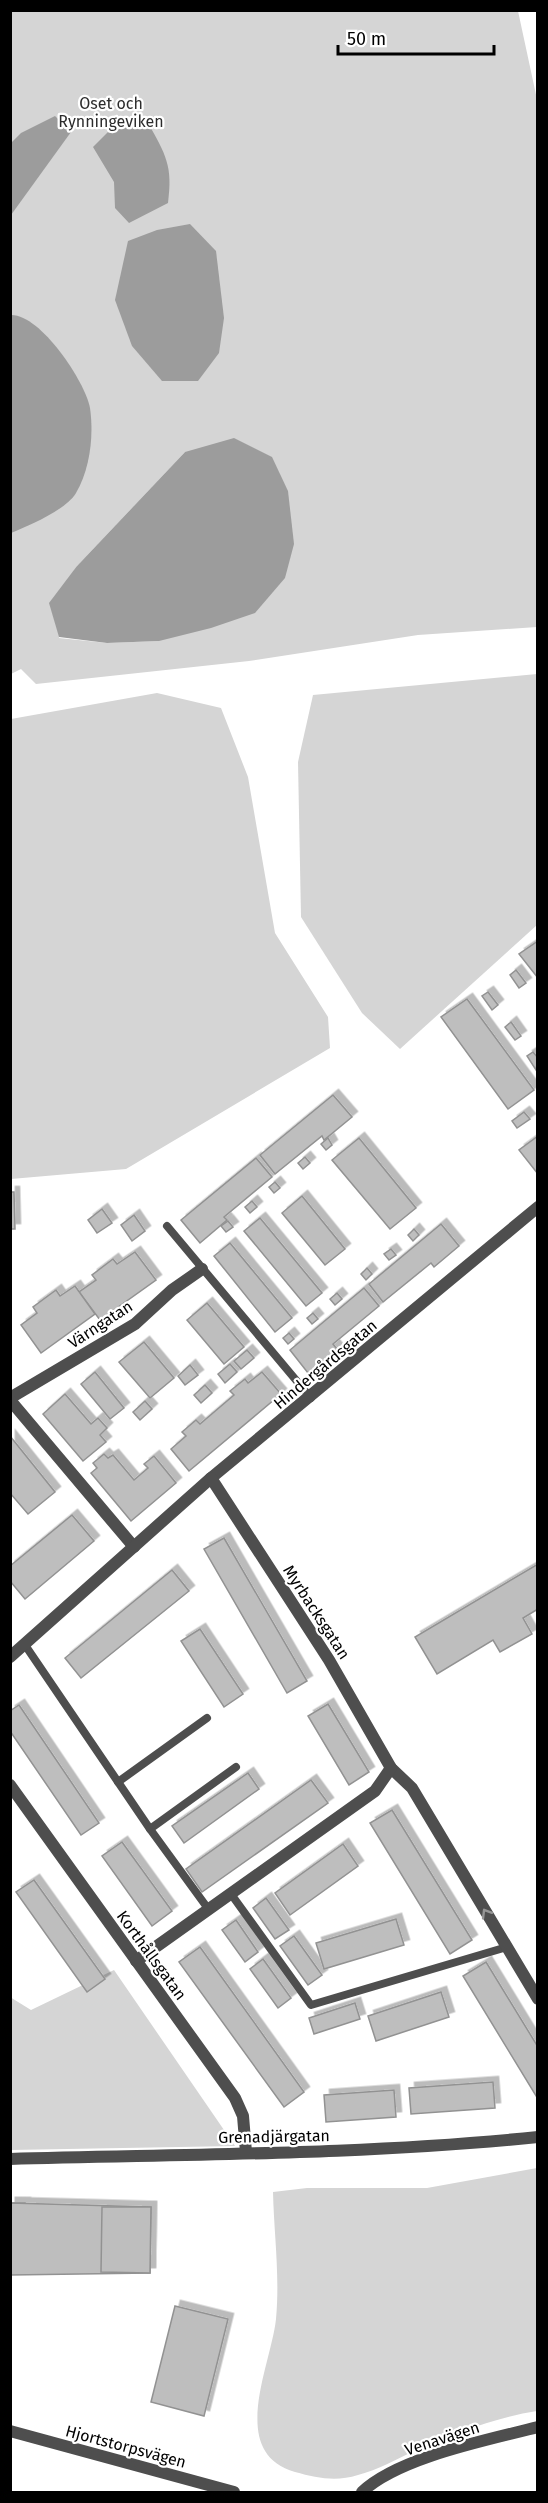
<svg xmlns="http://www.w3.org/2000/svg" width="548" height="2503" viewBox="0 0 548 2503" font-family="'Fira Sans',sans-serif">
  <style>
    .green { fill: #d5d5d5; fill-rule: evenodd }
    .water { fill: #9c9c9c }
    .building { fill: #bebebe; stroke: #929292; stroke-width: 1.5; filter: url(#shadow) }
    .lines { fill: none; stroke-linecap: round; stroke-linejoin: round }
    .service { stroke: #4e4e4e; stroke-width: 8 }
    .minor { stroke: #4e4e4e; stroke-width: 12 }
    .tertiary { stroke: #4e4e4e; stroke-width: 12 }
    .oneway { stroke: #959595 }
    .labels { text-anchor: middle; stroke-width: 4.5; stroke-linejoin: round; paint-order: stroke }
    .park-label { font-size: 16px; fill: #2c2c2c; stroke: #fff }
    .street-label { font-size: 16px; fill: #000; stroke: #fff }
  </style>
  <defs>
    <filter id="shadow"><feDropShadow dx="5.5" dy="-5.5" stdDeviation="0" flood-color="#0004"/></filter>
  </defs>
  <rect width="100%" height="100%" fill="#fff"/>
  <g class="green">
    <path d="M11 11H518L538 104 537 627 418 635 249 661 36 684 21 669 11 674ZM185 452 159 641 107 643 59 638 77 566Z"/>
    <path d="M537 674V925L400 1049 362 1013 301 917 298 762 313 695Z"/>
    <path d="M157 693 221 708 248 777 275 933 328 1017 330 1048 126 1169 11 1179V719Z"/>
    <path d="M114 1970 235 2146 11 2150 10 1997 31 2010Z"/>
    <path d="M537 2168V2411C497 2417 454 2434 416 2450 397 2459 378 2470 358 2475 336 2482 317 2478 295 2472 227 2452 271 2366 276 2319 280 2275 274 2235 273 2192L307 2188H427Z"/>
  </g>
  <g class="water">
    <path d="M55 116 71 132 11 215V143L21 133Z"/>
    <path d="M148 123C166 155 173 166 168 203L129 223 115 208 114 182 93 147 116 124Z"/>
    <path d="M190 224 216 251 224 318 219 353 198 381H162L132 346 115 300 128 241 157 230Z"/>
    <path d="M11 315C40 314 85 381 90 408 94 436 90 469 76 493 66 510 28 526 11 533Z"/>
    <path d="M234 438 272 457 288 491 294 544 285 578 255 613 211 628 159 641 107 643 59 637 49 603 77 566 185 452Z"/>
  </g>
  <g class="building">
    <path d="M538 941V978L519 954Z"/>
    <path d="M516 970 526 983 519 988 510 975Z"/>
    <path d="M488 992 498 1005 492 1010 482 996Z"/>
    <path d="M467 999 534 1090 508 1109 441 1017Z"/>
    <path d="M511 1022 521 1036 515 1040 505 1027Z"/>
    <path d="M533 1052 538 1058 536 1070 527 1056Z"/>
    <path d="M333 1095 352 1117 324 1140 322 1136 275 1174 260 1155Z"/>
    <path d="M524 1112 530 1119 517 1128 512 1121Z"/>
    <path d="M538 1136V1174L519 1150Z"/>
    <path d="M328 1138 332 1145 326 1150 321 1144Z"/>
    <path d="M359 1138 416 1208 390 1229 332 1160Z"/>
    <path d="M305 1157 310 1163 303 1169 298 1163Z"/>
    <path d="M256 1158 272 1177 224 1217 227 1220 200 1243 181 1220Z"/>
    <path d="M275 1182 280 1188 274 1193 269 1187Z"/>
    <path d="M10 1192H14L15 1229H10Z"/>
    <path d="M302 1196 345 1249 325 1265 282 1213Z"/>
    <path d="M252 1201 257 1207 250 1213 245 1207Z"/>
    <path d="M102 1209 112 1223 97 1233 88 1220Z"/>
    <path d="M134 1215 145 1231 132 1241 121 1225Z"/>
    <path d="M260 1218 322 1293 306 1306 244 1231Z"/>
    <path d="M228 1221 233 1227 226 1232 221 1226Z"/>
    <path d="M441 1224 459 1246 434 1267 431 1263 383 1302 369 1284Z"/>
    <path d="M414 1229 419 1235 413 1241 408 1235Z"/>
    <path d="M230 1243 292 1318 275 1332 214 1256Z"/>
    <path d="M391 1249 396 1255 389 1260 384 1254Z"/>
    <path d="M135 1252 156 1280 100 1320 79 1292 96 1280 92 1275 113 1259 117 1264Z"/>
    <path d="M367 1268 372 1274 366 1280 361 1274Z"/>
    <path d="M75 1286 95 1314 41 1353 21 1325 37 1313 33 1307 56 1290 60 1296Z"/>
    <path d="M364 1288 379 1306 333 1344 337 1349 308 1373 290 1350Z"/>
    <path d="M337 1293 342 1299 335 1305 330 1299Z"/>
    <path d="M207 1303 244 1347 224 1364 187 1320Z"/>
    <path d="M313 1313 318 1319 312 1324 307 1318Z"/>
    <path d="M289 1333 294 1339 288 1344 283 1338Z"/>
    <path d="M144 1342 174 1378 150 1398 119 1362Z"/>
    <path d="M247 1350 254 1358 241 1369 234 1361Z"/>
    <path d="M230 1364 237 1372 225 1383 218 1374Z"/>
    <path d="M190 1365 198 1375 185 1385 178 1376Z"/>
    <path d="M95 1372 124 1408 110 1419 81 1384Z"/>
    <path d="M262 1372 281 1394 189 1471 171 1449 186 1436 182 1432 196 1420 200 1424 234 1395 230 1391 245 1379 248 1383Z"/>
    <path d="M205 1385 212 1393 201 1403 194 1395Z"/>
    <path d="M65 1394 91 1424 98 1418 107 1428 100 1435 106 1442 83 1461 43 1414Z"/>
    <path d="M145 1401 152 1409 140 1420 133 1412Z"/>
    <path d="M10 1436 55 1492 28 1514 10 1493Z"/>
    <path d="M104 1454 108 1458 113 1455 134 1480 148 1468 144 1464 154 1456 176 1483 131 1521 91 1473 97 1468 93 1463Z"/>
    <path d="M72 1515 94 1541 25 1599 10 1581V1566Z"/>
    <path d="M224 1538 307 1681 287 1693 204 1549Z"/>
    <path d="M538 1564V1609L523 1618 532 1634 500 1652 493 1640 437 1674 415 1637Z"/>
    <path d="M172 1570 189 1591 81 1678 65 1658Z"/>
    <path d="M200 1629 243 1694 224 1707 181 1641Z"/>
    <path d="M328 1704 369 1772 349 1785 308 1716Z"/>
    <path d="M19 1705 99 1823 81 1835 10 1731V1711Z"/>
    <path d="M248 1773 259 1789 184 1843 172 1826Z"/>
    <path d="M311 1780 328 1803 202 1892 186 1869Z"/>
    <path d="M392 1810 472 1940 450 1954 370 1823Z"/>
    <path d="M122 1842 172 1911 152 1926 102 1856Z"/>
    <path d="M343 1844 358 1866 290 1915 275 1893Z"/>
    <path d="M34 1880 105 1979 87 1992 16 1892Z"/>
    <path d="M266 1898 289 1930 275 1939 253 1908Z"/>
    <path d="M396 1919 404 1945 324 1969 316 1943Z"/>
    <path d="M236 1920 258 1952 245 1962 222 1930Z"/>
    <path d="M294 1936 322 1975 308 1985 280 1946Z"/>
    <path d="M200 1947 304 2092 284 2107 179 1962Z"/>
    <path d="M263 1959 291 1998 278 2008 250 1969Z"/>
    <path d="M486 1962 538 2047V2099L463 1976Z"/>
    <path d="M441 1992 449 2017 376 2041 368 2016Z"/>
    <path d="M355 2003 360 2019 314 2034 309 2018Z"/>
    <path d="M493 2082 495 2108 411 2114 409 2088Z"/>
    <path d="M394 2090 396 2117 326 2122 324 2095Z"/>
    <path d="M10 2203H25L26 2271 10 2272Z"/>
    <path d="M10 2203 151 2207 150 2273 10 2275Z"/>
    <path d="M102 2207H151L150 2273 101 2272Z"/>
    <path d="M175 2306 228 2319 204 2416 151 2402Z"/>
  </g>
  <g class="lines">
    <g class="service">
      <path d="M167 1226 311 1398"/>
      <path d="M25 1645 150 1829"/>
      <path d="M118 1782 207 1718"/>
      <path d="M231 1894 311 2005 507 1947"/>
      <path d="M209 1910 150 1829 236 1767"/>
    </g>
    <g class="minor">
      <path d="M10 1398 135 1324 172 1290 202 1269"/>
      <path d="M10 1400 134 1547"/>
      <path d="M10 1657 211 1478 538 1207"/>
      <path d="M391 1768 412 1788 538 1999"/>
      <path d="M10 1785 235 2098 243 2116 246 2152"/>
      <path d="M136 1961 375 1791 391 1768 329 1660 211 1478"/>
      <path d="M362 2492C399 2457 488 2440 538 2427"/>
    </g>
    <g class="tertiary">
      <path d="M10 2159C186 2154 362 2155 538 2137"/>
      <path d="M10 2431 234 2492"/>
    </g>
  </g>
  <defs><path id="oneway-chevron" d="M-2-3.5L2.5 0L-2 3.5" fill="none" stroke-width="1.6" stroke-linecap="round" stroke-linejoin="round" transform="scale(1.5)"/></defs>
  <use class="oneway" href="#oneway-chevron" transform="translate(486 1913) rotate(-121)"/>
  <g class="labels">
    <g class="park-label">
      <text x="111" y="109">Oset och<tspan x="111" dy="18">Rynningeviken</tspan></text>
    </g>
    <g class="street-label">
      <text transform="translate(100 1324) rotate(-33)" y="6">Värngatan</text>
      <text transform="translate(325 1364) rotate(-40)" y="6">Hindergårdsgatan</text>
      <text transform="translate(317 1612) rotate(57)" y="6">Myrbacksgatan</text>
      <text transform="translate(152 1955) rotate(54)" y="6">Korthållsgatan</text>
      <text transform="translate(274 2136) rotate(-1)" y="6">Grenadjärgatan</text>
      <text transform="translate(442 2438) rotate(-18)" y="6">Venavägen</text>
      <text transform="translate(126 2446) rotate(15)" y="6">Hjortstorpsvägen</text>
    </g>
  </g>
  <rect width="548" height="2503" fill="none" stroke="#000000" stroke-width="24"/>
  <path d="M338 45v9h156v-9" fill="none" stroke="#000000" stroke-width="3"/>
  <text x="347" y="45" font-size="18" fill="#000000" stroke="#ffffff" stroke-width="4.5" paint-order="stroke">50 m</text>
</svg>
